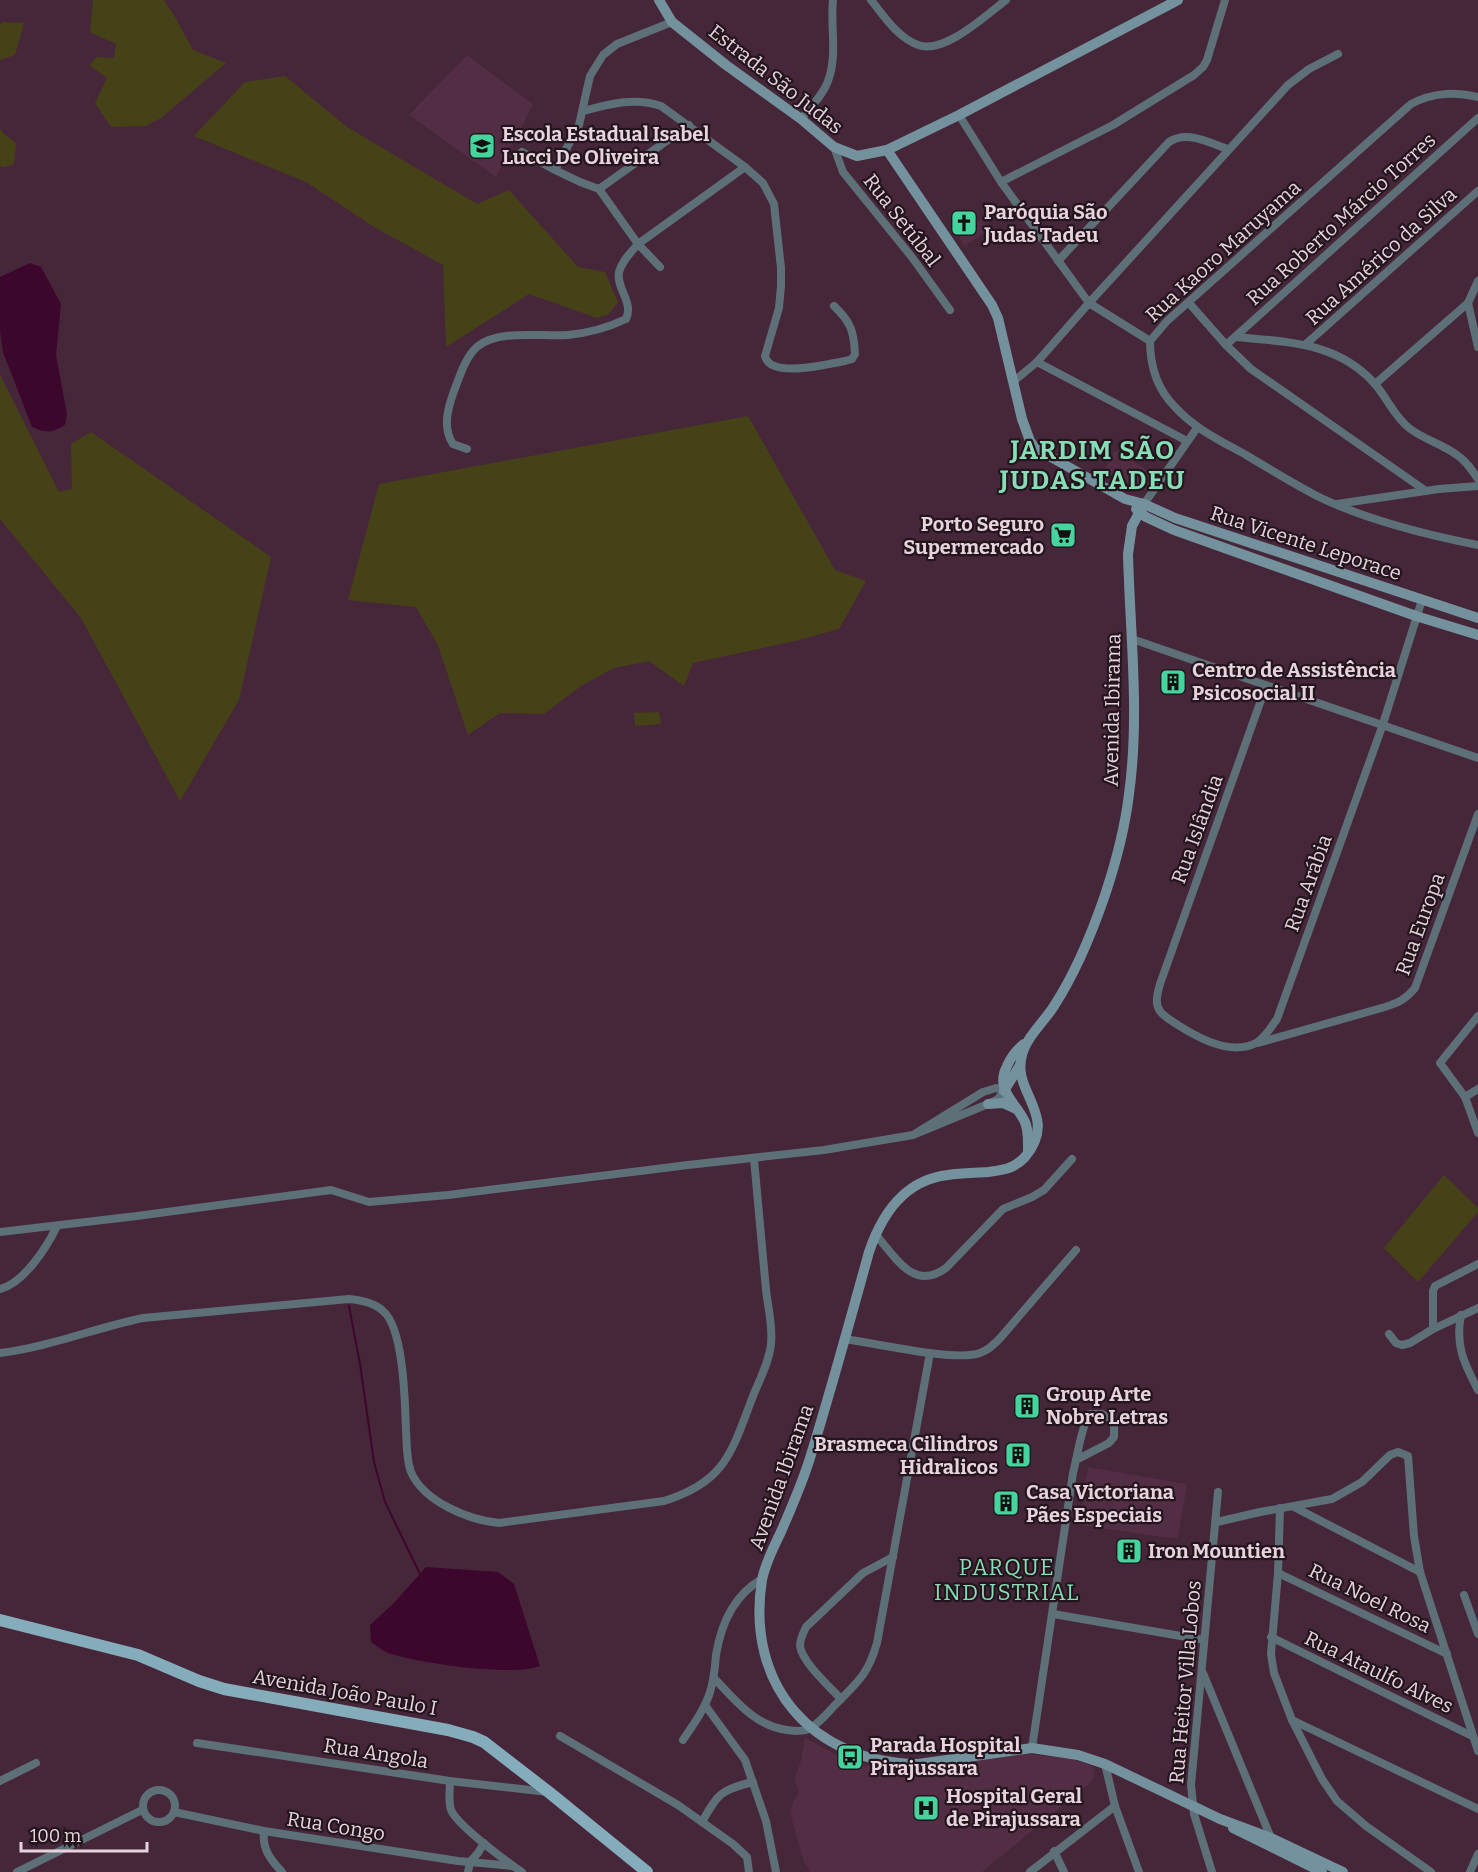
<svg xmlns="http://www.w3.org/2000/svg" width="1478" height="1872" viewBox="0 0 1478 1872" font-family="Bitter,serif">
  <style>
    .built { fill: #532d44 }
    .green { fill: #464218 }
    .water { fill: #3d062c }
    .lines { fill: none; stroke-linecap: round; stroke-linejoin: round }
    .stream { stroke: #3d062c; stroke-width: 2 }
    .street { stroke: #5d6f77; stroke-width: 8 }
    .secondary { stroke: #74929d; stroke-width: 10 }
    .primary { stroke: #85acbb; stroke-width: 12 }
    .labels { text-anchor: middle; stroke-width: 4.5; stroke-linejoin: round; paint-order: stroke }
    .street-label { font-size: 20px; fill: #e7d2dd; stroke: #23151d }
    .poi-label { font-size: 20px; font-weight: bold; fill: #e7d2dd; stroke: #23151d; text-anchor: start }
    .quarter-label { font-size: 22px; letter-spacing: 1.5px; fill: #87ddb6; stroke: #23151d }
    .district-label { font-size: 26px; font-weight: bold; letter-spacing: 1.5px; fill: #87ddb6; stroke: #23151d }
  </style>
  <rect width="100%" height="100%" fill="#462639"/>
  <g class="built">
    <path d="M467 55 533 104 496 177 409 115Z"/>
    <path d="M981 219 989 230 964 246 959 236Z"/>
    <path d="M1115 450 1156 476 1149 491 1133 486 1104 471Z"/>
    <path d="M1088 1467 1187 1484 1178 1539 1078 1525Z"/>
    <path d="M805 1738 843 1758 873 1767 891 1770 920 1769 1026 1754 1069 1758 1092 1766 1095 1769 1093 1779 1088 1785 982 1872H811L804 1862 790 1813 793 1802 799 1792 795 1781 796 1773 801 1761Z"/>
  </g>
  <g class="green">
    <path d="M93 0H164L176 19 193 50 226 63 161 118 145 126 111 127 95 103 107 78 89 65 97 57 114 58 116 44 90 32Z"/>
    <path d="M3 22 24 23 15 55 0 60V24Z"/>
    <path d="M285 76 347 127 477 204 509 190 578 267 605 272 618 302 609 314 597 318 529 294 446 347 443 265 374 227 306 182 194 136 245 82Z"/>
    <path d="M0 128 2 132 16 143 14 164 5 167 0 166Z"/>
    <path d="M0 375 59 492 72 489 71 444 91 432 271 557 239 700 180 801 81 618 0 519Z"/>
    <path d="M748 416 835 570 866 581 839 629 795 641 693 663 684 686 649 661 614 668 581 686 544 714 500 713 468 735 438 645 416 607 348 600 379 484Z"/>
    <path d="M659 712 661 724 635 726 634 713Z"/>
    <path d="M1444 1175 1478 1208V1212L1418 1282 1384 1248Z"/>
  </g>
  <g class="water">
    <path d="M30 263 41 267 61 304 56 355 67 414 65 425C52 433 46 433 32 427L3 352 0 331V277Z"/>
    <path d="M426 1567 498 1572 514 1584 540 1666C513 1677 420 1663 391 1654 384 1652 377 1646 371 1642L370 1625 393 1604Z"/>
  </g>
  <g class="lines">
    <path class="stream" d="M349 1306 360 1364 374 1462 385 1502 420 1574"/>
    <g class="street">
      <path d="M871 0C884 16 897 37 918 45 944 55 986 15 1006 0"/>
      <path d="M1478 97C1454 92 1434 92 1411 104L1167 321 1150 341C1150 366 1157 389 1175 407 1195 429 1221 441 1246 455 1271 470 1296 485 1321 498 1368 520 1427 535 1478 545"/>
      <path d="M583 111C610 104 634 97 661 106L745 167 763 183 774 204 781 268V286L779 308 765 356C770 379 828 364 845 361L852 359 855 354C854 332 851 322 834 306"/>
      <path d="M959 115 1001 182 1089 303 1150 341"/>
      <path d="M801 119C810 108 823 95 828 81 838 55 830 26 833 0"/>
      <path d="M834 147 843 172 911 256 950 310"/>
      <path d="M522 152 555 170"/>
      <path d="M1001 182 1113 125 1194 75 1203 67 1207 60 1225 0"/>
      <path d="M599 189 689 125"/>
      <path d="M1058 261 1169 142C1188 130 1209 143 1228 149"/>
      <path d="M660 267 638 244 599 189 580 182 555 170 579 125 590 76 603 55 617 44 672 22"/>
      <path d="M1478 281 1468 303 1478 347"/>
      <path d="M1189 303 1226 345 1251 369 1426 491"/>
      <path d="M1236 337C1288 342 1338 342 1375 384 1387 398 1394 416 1409 428 1423 439 1442 444 1457 455 1466 461 1472 470 1478 479"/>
      <path d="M1306 344 1478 191"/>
      <path d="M1226 345 1478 118"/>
      <path d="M1037 362 1187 441"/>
      <path d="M1014 381 1037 362 1089 303 1288 85 1309 69 1338 54"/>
      <path d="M1375 384 1468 303"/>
      <path d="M467 449 453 444C442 427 448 408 454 391 460 376 465 357 478 346 500 329 542 337 568 335 589 333 607 328 626 319 634 302 616 289 619 272 622 261 631 252 638 244L745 167"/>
      <path d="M1144 504 1197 428"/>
      <path d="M1337 504 1439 489 1478 486"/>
      <path d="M1132 639 1478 758"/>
      <path d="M1266 686 1160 984C1158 992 1154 1003 1160 1011 1164 1017 1172 1021 1178 1025 1198 1038 1231 1056 1256 1043 1265 1038 1271 1027 1277 1019L1382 727 1422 600"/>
      <path d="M1478 1016 1440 1063 1465 1097 1478 1133"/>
      <path d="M1258 1043 1385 1007C1398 1003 1406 999 1415 988L1478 814"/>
      <path d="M1465 1097 1478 1089"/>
      <path d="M0 1232 137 1216 331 1190 369 1202 448 1195 688 1165 824 1150 913 1135 988 1104 998 1099 1004 1091 996 1088 983 1092 913 1135"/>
      <path d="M875 1234C896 1257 913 1292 946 1268L1003 1209 1032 1197 1044 1190 1072 1159"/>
      <path d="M0 1289C24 1283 47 1247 57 1226"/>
      <path d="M1461 1315C1455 1346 1464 1363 1478 1390"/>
      <path d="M1433 1329V1291L1435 1286 1478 1264"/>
      <path d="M1389 1334 1396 1343 1402 1345 1410 1343 1433 1329 1478 1308"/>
      <path d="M845 1339C874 1343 955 1362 980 1353 989 1350 995 1344 1002 1336L1076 1250"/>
      <path d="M0 1353C49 1347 95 1328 143 1318L349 1299C360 1300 375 1303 383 1311 404 1328 405 1404 406 1431 407 1444 406 1459 411 1472 424 1502 469 1520 499 1523L664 1501C726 1482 732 1451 753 1396 760 1379 769 1362 771 1344 773 1326 768 1308 766 1290 762 1246 758 1202 754 1159"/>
      <path d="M1294 1507 1420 1572"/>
      <path d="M1280 1508 1278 1573 1271 1654 1274 1673 1292 1720 1322 1779 1337 1801 1366 1826 1431 1872"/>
      <path d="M1217 1522 1260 1512 1332 1499 1362 1482 1390 1455 1398 1452 1408 1456 1414 1536 1420 1572 1478 1751"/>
      <path d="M1278 1573 1447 1654"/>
      <path d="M1464 1595 1478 1634"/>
      <path d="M1053 1614 1204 1640"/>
      <path d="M1271 1637 1472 1736"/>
      <path d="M1203 1673 1271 1838"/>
      <path d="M714 1678C735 1700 755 1726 787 1730 795 1731 803 1732 810 1728 820 1723 829 1711 837 1703 859 1681 868 1674 877 1643L930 1353"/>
      <path d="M841 1699C830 1687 802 1662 800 1646 800 1639 803 1633 806 1627L863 1573 893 1557"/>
      <path d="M705 1705 745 1760 766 1821 776 1872"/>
      <path d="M1292 1720 1478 1809"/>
      <path d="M560 1736 678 1805 733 1844 747 1857 749 1872"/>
      <path d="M683 1740C693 1725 705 1709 710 1692 714 1680 715 1668 716 1655 721 1624 734 1595 762 1579"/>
      <path d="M197 1743 450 1781 548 1792"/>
      <path d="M1032 1748 1073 1473C1078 1454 1080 1432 1089 1414H1102L1114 1421V1437L1109 1443 1076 1460"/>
      <path d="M1105 1764 1115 1806 1139 1872"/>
      <path d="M0 1781 36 1763"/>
      <path d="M450 1781C450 1790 448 1801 451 1810 457 1825 507 1862 522 1872"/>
      <circle cx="159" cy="1806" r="16"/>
      <path d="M174 1812 264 1831 458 1861 470 1862 478 1853 484 1843"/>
      <path d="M702 1822C718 1793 721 1790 753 1782"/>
      <path d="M264 1831C262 1849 270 1859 282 1872"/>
      <path d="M1054 1851 1064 1872"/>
      <path d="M17 1872 142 1810"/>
      <path d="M468 1872 470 1862 512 1866"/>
      <path d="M1030 1872 1115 1806"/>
      <path d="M1212 1872 1194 1814 1191 1785 1218 1492"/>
      <path d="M1470 1872 1478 1854"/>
    </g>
    <g class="secondary">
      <path d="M659 0 672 22 726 65 801 119 834 147 857 156 887 150 959 115 1178 0"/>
      <path d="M887 150 992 305 998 318 1022 419 1030 441 1035 448 1125 499 1144 504 1175 518 1478 618"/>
      <path d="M1144 504 1132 526 1128 554C1130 633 1140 715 1129 794 1125 828 1116 862 1105 895 1092 933 1076 972 1054 1006 1044 1022 1027 1036 1022 1055 1011 1093 1060 1115 1025 1157 1014 1169 1003 1170 988 1172 975 1173 961 1173 948 1175 904 1180 882 1214 869 1252 850 1321 831 1390 810 1458 802 1484 791 1509 780 1534 773 1548 765 1565 762 1580 745 1685 813 1763 918 1764L1032 1748 1078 1755 1105 1764 1220 1819 1271 1838 1343 1872"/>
      <path d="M1136 509 1146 517 1174 530 1416 616 1478 635"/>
      <path d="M1024 1044C1016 1050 1011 1057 1007 1066 995 1089 1014 1101 1024 1120 1029 1129 1028 1142 1028 1152"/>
      <path d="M1004 1091 1020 1065"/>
      <path d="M988 1104 1003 1103 1016 1109"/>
      <path d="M1233 1828 1322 1872"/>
    </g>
    <path class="primary" d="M0 1620 138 1655 199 1681 224 1689 448 1730 473 1737 484 1742 550 1793 647 1872"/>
  </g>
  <defs>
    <symbol id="school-square" viewBox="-11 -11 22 22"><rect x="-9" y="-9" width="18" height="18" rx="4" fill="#46d49e" stroke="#23151d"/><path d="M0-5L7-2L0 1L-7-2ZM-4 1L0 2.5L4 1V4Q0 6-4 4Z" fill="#111"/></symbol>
    <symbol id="church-square" viewBox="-11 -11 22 22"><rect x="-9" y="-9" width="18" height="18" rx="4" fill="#46d49e" stroke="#23151d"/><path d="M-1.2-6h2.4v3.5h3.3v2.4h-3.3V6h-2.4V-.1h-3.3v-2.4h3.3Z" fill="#111"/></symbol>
    <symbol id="supermarket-square" viewBox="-11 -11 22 22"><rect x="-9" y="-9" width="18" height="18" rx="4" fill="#46d49e" stroke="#23151d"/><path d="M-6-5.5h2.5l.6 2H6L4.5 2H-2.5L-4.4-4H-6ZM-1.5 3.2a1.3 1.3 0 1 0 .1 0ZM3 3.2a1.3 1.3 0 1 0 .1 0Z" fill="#111"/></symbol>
    <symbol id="building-square" viewBox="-11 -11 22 22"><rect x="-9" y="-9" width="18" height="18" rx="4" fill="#46d49e" stroke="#23151d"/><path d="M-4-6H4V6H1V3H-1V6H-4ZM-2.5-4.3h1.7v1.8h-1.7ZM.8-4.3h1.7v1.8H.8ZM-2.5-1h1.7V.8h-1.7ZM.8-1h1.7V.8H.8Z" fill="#111"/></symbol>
    <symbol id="bus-square" viewBox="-11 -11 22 22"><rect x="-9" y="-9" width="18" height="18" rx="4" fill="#46d49e" stroke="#23151d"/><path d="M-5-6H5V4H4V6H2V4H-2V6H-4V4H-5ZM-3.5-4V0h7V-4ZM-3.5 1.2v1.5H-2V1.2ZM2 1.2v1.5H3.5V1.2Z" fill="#111"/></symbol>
    <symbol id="hospital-square" viewBox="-11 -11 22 22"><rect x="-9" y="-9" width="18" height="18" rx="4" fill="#46d49e" stroke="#23151d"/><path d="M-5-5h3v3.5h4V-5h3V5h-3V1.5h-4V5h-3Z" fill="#111"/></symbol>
  </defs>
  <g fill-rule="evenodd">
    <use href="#school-square" x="467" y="131" width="30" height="30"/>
    <use href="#church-square" x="949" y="208" width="30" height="30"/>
    <use href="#supermarket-square" x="1048" y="520" width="30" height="30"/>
    <use href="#building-square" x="1158" y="667" width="30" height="30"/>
    <use href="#building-square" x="1012" y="1391" width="30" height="30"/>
    <use href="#building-square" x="1003" y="1440" width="30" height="30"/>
    <use href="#building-square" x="991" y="1488" width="30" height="30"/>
    <use href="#building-square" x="1114" y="1536" width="30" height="30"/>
    <use href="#bus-square" x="835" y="1742" width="30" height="30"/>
    <use href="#hospital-square" x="911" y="1793" width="30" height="30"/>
  </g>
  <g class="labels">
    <g class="street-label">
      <text transform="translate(776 79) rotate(38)" y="7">Estrada São Judas</text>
      <text transform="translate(1341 219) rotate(-42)" y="7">Rua Roberto Márcio Torres</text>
      <text transform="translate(902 220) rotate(52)" y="7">Rua Setúbal</text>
      <text transform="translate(1223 251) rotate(-42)" y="7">Rua Kaoro Maruyama</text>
      <text transform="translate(1381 256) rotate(-42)" y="7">Rua Américo da Silva</text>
      <text transform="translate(1306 543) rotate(18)" y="7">Rua Vicente Leporace</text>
      <text transform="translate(1112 710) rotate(-89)" y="7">Avenida Ibirama</text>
      <text transform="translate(1197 829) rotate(-70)" y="7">Rua Islândia</text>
      <text transform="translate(1308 883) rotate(-70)" y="7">Rua Arábia</text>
      <text transform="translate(1420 924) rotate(-70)" y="7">Rua Europa</text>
      <text transform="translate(781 1477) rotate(-70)" y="7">Avenida Ibirama</text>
      <text transform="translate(1370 1598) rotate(26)" y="7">Rua Noel Rosa</text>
      <text transform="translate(1379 1672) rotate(26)" y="7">Rua Ataulfo Alves</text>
      <text transform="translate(1185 1682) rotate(-85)" y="7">Rua Heitor Villa Lobos</text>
      <text transform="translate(345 1692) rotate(10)" y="7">Avenida João Paulo I</text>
      <text transform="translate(376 1753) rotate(9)" y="7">Rua Angola</text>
      <text transform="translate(336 1826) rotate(9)" y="7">Rua Congo</text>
    </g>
    <g class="poi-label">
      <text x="502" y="141">Escola Estadual Isabel<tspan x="502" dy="23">Lucci De Oliveira</tspan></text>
      <text x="984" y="219">Paróquia São<tspan x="984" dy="23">Judas Tadeu</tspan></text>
      <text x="1044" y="531" text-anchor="end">Porto Seguro<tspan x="1044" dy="23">Supermercado</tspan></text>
      <text x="1192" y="677">Centro de Assistência<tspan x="1192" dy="23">Psicosocial II</tspan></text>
      <text x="1046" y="1401">Group Arte<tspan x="1046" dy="23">Nobre Letras</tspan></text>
      <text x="998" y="1451" text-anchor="end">Brasmeca Cilindros<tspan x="998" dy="23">Hidralicos</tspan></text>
      <text x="1026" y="1499">Casa Victoriana<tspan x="1026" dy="23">Pães Especiais</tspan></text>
      <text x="1148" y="1558">Iron Mountien</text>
      <text x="870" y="1752">Parada Hospital<tspan x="870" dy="23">Pirajussara</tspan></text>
      <text x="946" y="1803">Hospital Geral<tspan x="946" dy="23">de Pirajussara</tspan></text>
    </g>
    <g class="quarter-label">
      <text x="1007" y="1575">PARQUE<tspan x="1007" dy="25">INDUSTRIAL</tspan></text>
    </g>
    <g class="district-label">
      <text x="1093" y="459">JARDIM SÃO<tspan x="1093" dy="30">JUDAS TADEU</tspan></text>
    </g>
  </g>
  <path d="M21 1842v9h126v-9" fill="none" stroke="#e7d2dd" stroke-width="3"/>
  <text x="30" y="1842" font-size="18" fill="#e7d2dd" stroke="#23151d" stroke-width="4.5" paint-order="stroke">100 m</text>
</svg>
